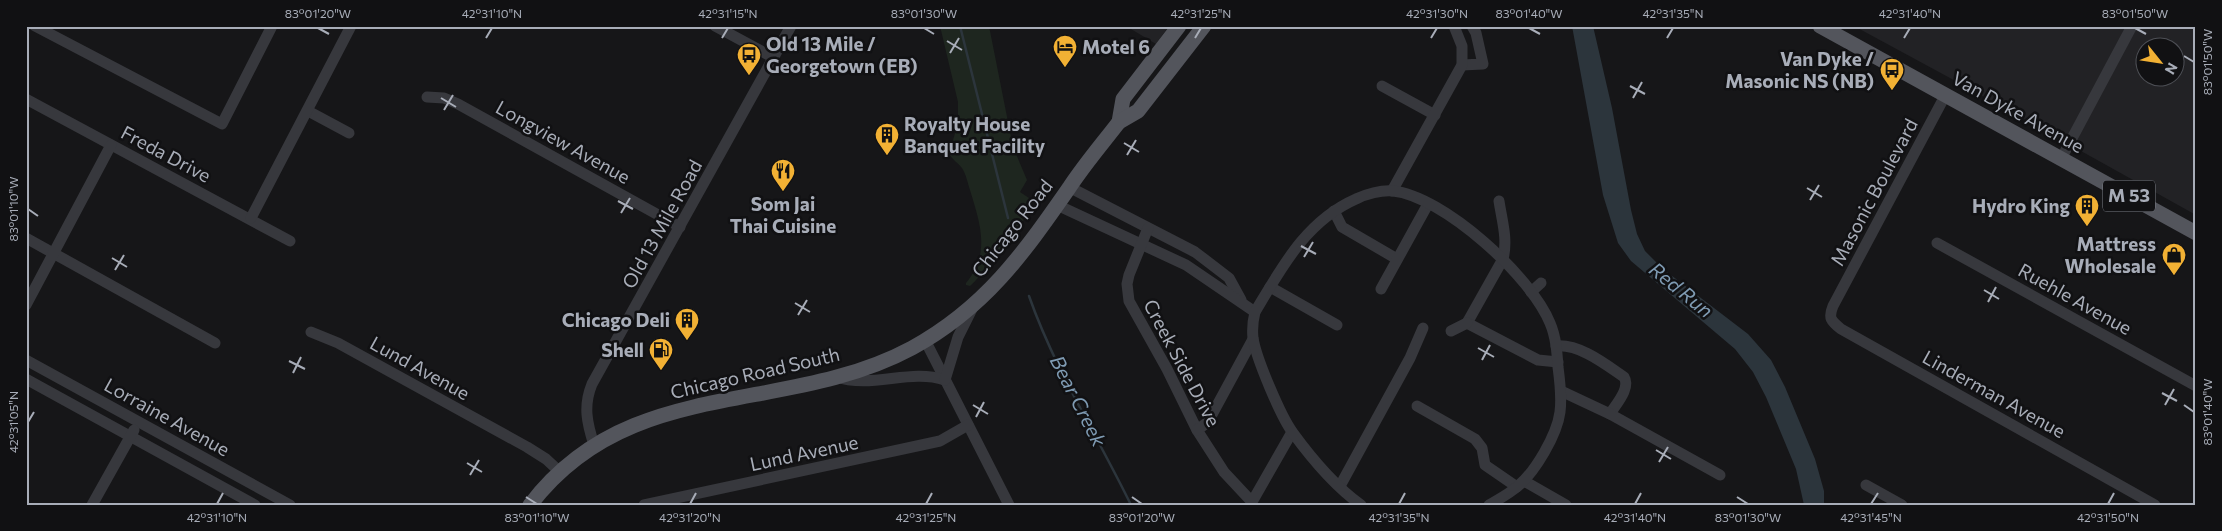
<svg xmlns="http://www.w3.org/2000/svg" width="2222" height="531" viewBox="0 0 2222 531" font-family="Commissioner,sans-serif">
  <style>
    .built { fill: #222225; fill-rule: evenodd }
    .green { fill: #1e261f }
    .water { fill: #2c353c }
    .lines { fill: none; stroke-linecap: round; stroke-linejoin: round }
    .stream { stroke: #2c353c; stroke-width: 2.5 }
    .minor { stroke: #37383d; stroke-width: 11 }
    .major { stroke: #53555c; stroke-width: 15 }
    .ticks { fill: none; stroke: #a8adb8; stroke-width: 2 }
    .labels { text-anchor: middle; stroke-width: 5; stroke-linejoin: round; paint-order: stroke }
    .shield { fill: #111113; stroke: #7b7e86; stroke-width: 1 }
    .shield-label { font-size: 18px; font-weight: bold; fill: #a8adb8 }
    .poi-label { font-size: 19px; font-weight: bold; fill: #a8adb8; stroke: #111113; text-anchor: end }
    .street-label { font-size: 19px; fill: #a8adb8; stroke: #111113 }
    .water-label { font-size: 20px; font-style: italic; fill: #7f9bb3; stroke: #111113 }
    .neatline { fill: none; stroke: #a8adb8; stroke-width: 2 }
    .ticks-label { font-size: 12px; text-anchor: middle; fill: #a8adb8 }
  </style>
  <rect width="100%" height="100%" fill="#161618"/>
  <g class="built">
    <path d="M1126 26H1169L1156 44Z"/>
    <path d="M1854 26H2196V215L1950 78ZM2144 48H2174V78H2144Z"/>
  </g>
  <path class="green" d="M940 26H989L1013 147 1027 180 1020 192 1029 198C1030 200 1031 204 1031 206 1029 218 980 278 970 286L966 285V283C991 253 980 223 970 190 968 184 966 174 962 168 958 163 953 160 949 154L958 123V102Z"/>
  <path class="water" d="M1572 26H1593L1612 108 1631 210 1637 234 1645 251 1663 269 1748 334 1771 360 1785 387 1815 459 1824 491V505H1804L1796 469 1766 397 1753 372 1735 349 1631 261 1618 243 1603 195Z"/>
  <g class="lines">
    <g class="stream">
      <path d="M960 26 1008 218"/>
      <path d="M1029 296C1055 370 1097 435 1131 505"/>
    </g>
    <g class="minor">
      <path d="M35 26 222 124 272 26"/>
      <path d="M715 26 774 58"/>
      <path d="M1462 65 1483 64 1476 33 1472 26"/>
      <path d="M1382 86 1435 115"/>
      <path d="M1946 94 1833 306C1828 318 1831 321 1841 329L2155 505"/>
      <path d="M427 97 444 98 458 104 680 227"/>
      <path d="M26 99 290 241"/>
      <path d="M308 111 349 133"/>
      <path d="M2061 159 2132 26"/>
      <path d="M1069 187 1195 252 1229 278 1241 300"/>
      <path d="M1392 191 1462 65V46L1454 26"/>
      <path d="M1057 205 1186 265 1255 312"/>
      <path d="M1334 211 1342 227 1397 259"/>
      <path d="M251 218 351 26"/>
      <path d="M1148 228 1129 275 1127 284 1129 301 1167 369 1197 430 1224 472 1252 502 1292 432"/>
      <path d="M26 238 215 343"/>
      <path d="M1937 243 2196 386"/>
      <path d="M1270 287 1337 325"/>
      <path d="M1381 289 1428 204"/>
      <path d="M1531 292 1541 283"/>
      <path d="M26 305 111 145"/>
      <path d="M1467 323 1503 259C1508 239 1502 221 1499 201"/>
      <path d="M1467 323 1538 360 1558 362"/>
      <path d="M1451 331 1467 323"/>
      <path d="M311 332 338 343 527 447 546 459 560 472"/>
      <path d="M925 340 1009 505"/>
      <path d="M1556 346C1580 344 1605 364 1624 377 1631 388 1616 404 1610 414"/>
      <path d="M26 360 290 505"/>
      <path d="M835 376C872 390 908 368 945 380"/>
      <path d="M26 379 255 505"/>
      <path d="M945 380 958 337 973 307"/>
      <path d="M1561 391 1610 414 1720 475"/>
      <path d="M1417 406 1475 439 1482 448 1485 465 1517 487"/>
      <path d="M1197 430 1208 422 1253 339"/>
      <path d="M594 445C587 423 583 406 592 384L791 26"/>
      <path d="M1524 481 1566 505"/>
      <path d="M1866 485 1902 505"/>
      <path d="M1340 486 1410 358 1423 328"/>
      <path d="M92 505 134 430"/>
      <path d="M644 505 940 441 968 425"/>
      <path d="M1361 505C1336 487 1312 459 1293 433 1281 417 1256 358 1253 338 1252 329 1253 320 1255 312 1282 267 1306 221 1356 199 1366 194 1381 190 1393 191 1443 196 1531 276 1550 323 1556 337 1557 352 1558 367 1560 382 1562 397 1560 412 1557 435 1535 472 1518 486 1509 494 1499 499 1489 505"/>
    </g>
    <g class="major">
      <path d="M1820 26 2196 233"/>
      <path d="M1119 122 1123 99 1179 26"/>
      <path d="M530 505C629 374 784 417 912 348 985 308 1023 254 1069 188 1084 165 1102 144 1119 122L1138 111 1204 26"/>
    </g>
  </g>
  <path class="ticks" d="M318 28 329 34M924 28 934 34M1529 28 1540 34M2135 28 2146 34M486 38 492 28M722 38 728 28M1195 38 1201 28M1431 38 1437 28M1667 38 1673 28M1904 38 1910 28M947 41 962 50M950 53 959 38M2184 56 2194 62M1630 86 1645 94M441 98 456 107M1633 98 1642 82M444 110 453 95M1124 143 1139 152M1127 155 1136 140M1807 188 1822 197M1810 200 1819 185M618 201 633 209M28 209 38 216M621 213 630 198M1301 246 1316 254M1304 257 1313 242M112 258 127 267M115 270 124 255M1984 290 1999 299M1988 302 1996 287M795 303 810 312M798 315 807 300M1478 348 1494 357M1482 360 1490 345M289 361 305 369M293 373 301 357M2162 393 2177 401M973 405 988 414M2165 405 2174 389M2184 405 2194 412M976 417 984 402M28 422 34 412M1656 450 1671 459M1659 462 1668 447M467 463 482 472M470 475 479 460M526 497 537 504M1132 497 1142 504M1737 497 1748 504M217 504 223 493M690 504 696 493M926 504 932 493M1399 504 1405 493M1635 504 1641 493M1871 504 1878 493M2108 504 2114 493"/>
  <defs>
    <symbol id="hotel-pin" viewBox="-11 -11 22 30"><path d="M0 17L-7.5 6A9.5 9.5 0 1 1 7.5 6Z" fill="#f2b134" stroke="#111113"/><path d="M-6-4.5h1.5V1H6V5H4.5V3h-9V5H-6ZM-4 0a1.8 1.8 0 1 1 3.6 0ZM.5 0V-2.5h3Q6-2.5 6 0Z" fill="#111"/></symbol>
    <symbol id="bus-pin" viewBox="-11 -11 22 30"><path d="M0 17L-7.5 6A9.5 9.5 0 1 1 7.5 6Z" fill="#f2b134" stroke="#111113"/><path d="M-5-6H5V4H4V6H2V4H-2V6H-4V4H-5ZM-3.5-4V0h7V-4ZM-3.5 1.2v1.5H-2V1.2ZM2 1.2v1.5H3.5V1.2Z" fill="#111"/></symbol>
    <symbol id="building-pin" viewBox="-11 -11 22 30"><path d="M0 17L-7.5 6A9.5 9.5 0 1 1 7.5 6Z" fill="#f2b134" stroke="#111113"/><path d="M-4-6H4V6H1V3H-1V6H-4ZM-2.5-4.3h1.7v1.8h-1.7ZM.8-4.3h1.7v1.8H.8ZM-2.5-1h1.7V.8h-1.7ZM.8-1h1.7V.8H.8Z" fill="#111"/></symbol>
    <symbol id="restaurant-pin" viewBox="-11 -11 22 30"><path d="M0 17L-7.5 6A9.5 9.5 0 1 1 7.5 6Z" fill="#f2b134" stroke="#111113"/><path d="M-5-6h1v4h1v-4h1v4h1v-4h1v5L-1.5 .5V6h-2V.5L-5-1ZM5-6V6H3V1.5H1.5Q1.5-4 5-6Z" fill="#111"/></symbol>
    <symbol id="shop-pin" viewBox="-11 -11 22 30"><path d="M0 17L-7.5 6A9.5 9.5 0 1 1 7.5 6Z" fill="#f2b134" stroke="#111113"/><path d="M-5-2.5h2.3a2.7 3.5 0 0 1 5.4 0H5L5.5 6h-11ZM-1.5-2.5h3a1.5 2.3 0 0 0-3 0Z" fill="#111"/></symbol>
    <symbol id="fuel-pin" viewBox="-11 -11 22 30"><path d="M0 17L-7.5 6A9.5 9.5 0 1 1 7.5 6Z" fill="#f2b134" stroke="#111113"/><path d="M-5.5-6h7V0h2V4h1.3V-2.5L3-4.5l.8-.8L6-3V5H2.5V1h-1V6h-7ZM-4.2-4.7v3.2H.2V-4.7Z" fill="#111"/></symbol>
  </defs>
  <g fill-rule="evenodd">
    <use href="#hotel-pin" x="1051" y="33" width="28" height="38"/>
    <use href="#bus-pin" x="735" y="41" width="28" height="38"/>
    <use href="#bus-pin" x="1878" y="56" width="28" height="38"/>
    <use href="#building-pin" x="873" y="121" width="28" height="38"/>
    <use href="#restaurant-pin" x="769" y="157" width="28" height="38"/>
    <use href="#building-pin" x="2073" y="192" width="28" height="38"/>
    <use href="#shop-pin" x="2160" y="241" width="28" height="38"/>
    <use href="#building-pin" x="673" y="306" width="28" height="38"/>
    <use href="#fuel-pin" x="647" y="336" width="28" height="38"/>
  </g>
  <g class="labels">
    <rect class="shield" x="2103" y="180.5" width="52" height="31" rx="4"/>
    <g class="shield-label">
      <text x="2129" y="202">M 53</text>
    </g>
    <g class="poi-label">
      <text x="766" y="51" text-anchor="start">Old 13 Mile /<tspan x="766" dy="22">Georgetown (EB)</tspan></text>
      <text x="1082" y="54" text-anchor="start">Motel 6</text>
      <text x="1874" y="66">Van Dyke /<tspan x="1874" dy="22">Masonic NS (NB)</tspan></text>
      <text x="904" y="131" text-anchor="start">Royalty House<tspan x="904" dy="22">Banquet Facility</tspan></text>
      <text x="783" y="211" text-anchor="middle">Som Jai<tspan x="783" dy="22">Thai Cuisine</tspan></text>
      <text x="2070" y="213">Hydro King</text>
      <text x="2156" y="251">Mattress<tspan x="2156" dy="22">Wholesale</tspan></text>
      <text x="670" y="327">Chicago Deli</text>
      <text x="644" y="357">Shell</text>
    </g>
    <g class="street-label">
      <text transform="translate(2018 112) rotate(29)" y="7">Van Dyke Avenue</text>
      <text transform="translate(563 142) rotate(29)" y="7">Longview Avenue</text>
      <text transform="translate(166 154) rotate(28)" y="7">Freda Drive</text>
      <text transform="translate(1874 192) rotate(-62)" y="7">Masonic Boulevard</text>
      <text transform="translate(662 224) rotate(-61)" y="7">Old 13 Mile Road</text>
      <text transform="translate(1012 228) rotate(-52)" y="7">Chicago Road</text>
      <text transform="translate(2075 299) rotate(29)" y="7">Ruehle Avenue</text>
      <text transform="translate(1182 363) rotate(62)" y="7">Creek Side Drive</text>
      <text transform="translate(420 368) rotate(29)" y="7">Lund Avenue</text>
      <text transform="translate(755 373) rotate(-13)" y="7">Chicago Road South</text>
      <text transform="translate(1994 394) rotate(29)" y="7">Linderman Avenue</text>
      <text transform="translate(167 417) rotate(29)" y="7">Lorraine Avenue</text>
      <text transform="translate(804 453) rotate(-12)" y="7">Lund Avenue</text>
    </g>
    <g class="water-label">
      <text transform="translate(1681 290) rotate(39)" y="7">Red Run</text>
      <text transform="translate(1078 401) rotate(63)" y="7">Bear Creek</text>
    </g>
  </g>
  <rect width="2222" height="531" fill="none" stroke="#111113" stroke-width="55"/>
  <g transform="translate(2160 62) rotate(120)"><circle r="24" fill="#111113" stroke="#4d4f55"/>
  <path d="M0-4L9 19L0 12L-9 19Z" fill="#f2b134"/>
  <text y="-8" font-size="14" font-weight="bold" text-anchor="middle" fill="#a8adb8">N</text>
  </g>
  <rect x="28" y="28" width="2166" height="476" class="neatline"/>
  <g class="ticks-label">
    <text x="318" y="18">83°01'20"W</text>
    <text x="492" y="18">42°31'10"N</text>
    <text x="728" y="18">42°31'15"N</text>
    <text x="924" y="18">83°01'30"W</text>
    <text x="1201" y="18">42°31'25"N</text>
    <text x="1437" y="18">42°31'30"N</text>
    <text x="1529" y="18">83°01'40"W</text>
    <text x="1673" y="18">42°31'35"N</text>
    <text x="1910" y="18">42°31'40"N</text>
    <text x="2135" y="18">83°01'50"W</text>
    <text transform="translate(2208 62) rotate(-90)" y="4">83°01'50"W</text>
    <text transform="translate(14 209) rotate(-90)" y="4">83°01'10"W</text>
    <text transform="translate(2208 412) rotate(-90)" y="4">83°01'40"W</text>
    <text transform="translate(14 422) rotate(-90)" y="4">42°31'05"N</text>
    <text x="217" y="522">42°31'10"N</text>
    <text x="537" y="522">83°01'10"W</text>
    <text x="690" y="522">42°31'20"N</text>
    <text x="926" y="522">42°31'25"N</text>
    <text x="1142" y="522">83°01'20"W</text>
    <text x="1399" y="522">42°31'35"N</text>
    <text x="1635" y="522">42°31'40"N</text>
    <text x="1748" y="522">83°01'30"W</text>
    <text x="1871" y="522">42°31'45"N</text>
    <text x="2108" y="522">42°31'50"N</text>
  </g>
</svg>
